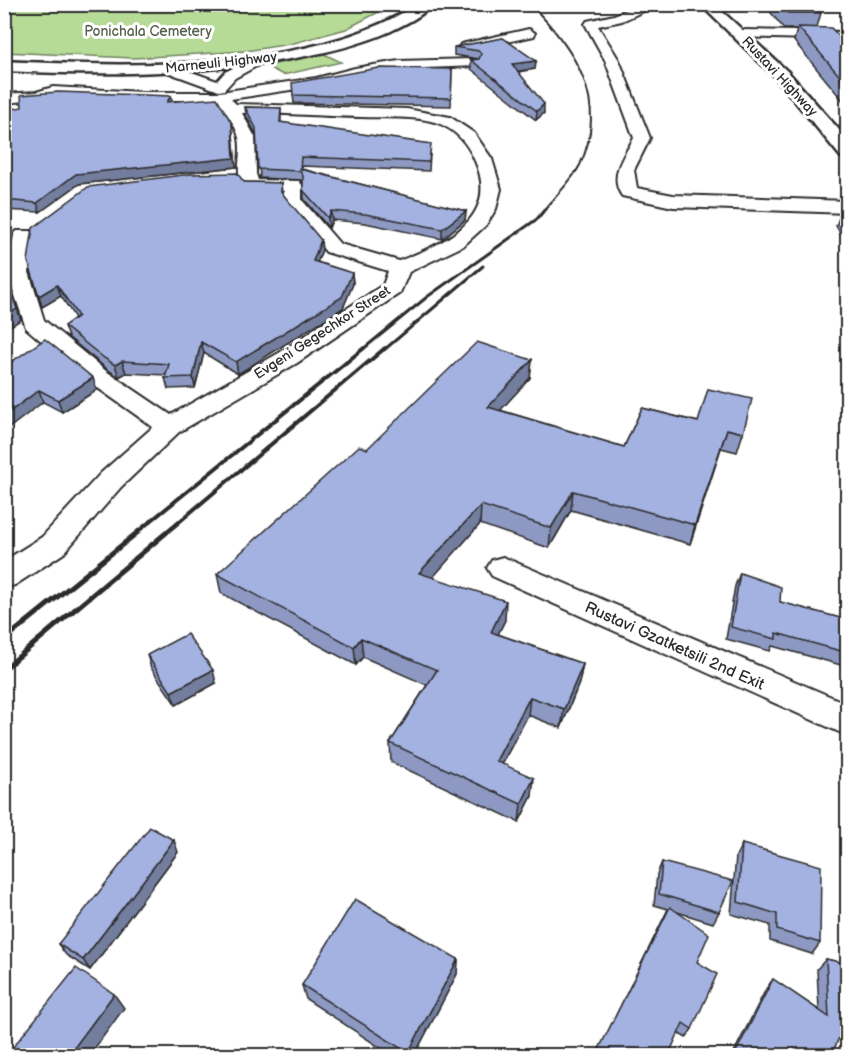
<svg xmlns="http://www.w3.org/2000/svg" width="852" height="1060" viewBox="0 0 852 1060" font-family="'Balsamiq Sans',sans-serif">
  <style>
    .green { fill: #b6db96; stroke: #708360; stroke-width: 1.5 }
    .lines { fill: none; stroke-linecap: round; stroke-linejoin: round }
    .minor-casing { stroke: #2b2b2b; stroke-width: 4 }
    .trunk-casing { stroke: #2b2b2b; stroke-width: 5 }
    .minor { fill: #fff; fill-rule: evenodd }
    .trunk { fill: #fff; fill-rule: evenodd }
    .rail-far3 { stroke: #2b2b2b; stroke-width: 2 }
    .rail-far2 { stroke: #2b2b2b; stroke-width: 3 }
    .rail-far1 { stroke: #2b2b2b; stroke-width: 4 }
    .rail { stroke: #2b2b2b; stroke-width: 5 }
    .wall { fill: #8d99c2; stroke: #2b2b2b; stroke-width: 1.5 }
    .shaded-wall { fill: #737d9e; stroke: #2b2b2b; stroke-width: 1.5 }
    .building { fill: #a4b2e2; stroke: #2b2b2b; stroke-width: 1.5 }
    .labels { text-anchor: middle; stroke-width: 6; stroke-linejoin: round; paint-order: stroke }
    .far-park-label { font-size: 14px; fill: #55604b; stroke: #fff }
    .far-street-label { font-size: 14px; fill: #2b2b2b; stroke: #fff }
    .street-label { font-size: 16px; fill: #2b2b2b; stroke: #fff }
  </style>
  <rect width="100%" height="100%" fill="#fff"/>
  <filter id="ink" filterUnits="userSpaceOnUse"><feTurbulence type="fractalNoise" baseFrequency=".0167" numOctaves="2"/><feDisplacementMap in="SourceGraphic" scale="12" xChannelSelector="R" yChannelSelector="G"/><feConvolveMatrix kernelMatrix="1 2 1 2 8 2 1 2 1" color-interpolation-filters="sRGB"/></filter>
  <g filter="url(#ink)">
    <g class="green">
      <path d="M5 4H392V5L346 29 290 44 246 51 133 58 5 52Z"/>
      <path d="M324 54 341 62 283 75 266 66Z"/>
    </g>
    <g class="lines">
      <defs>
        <g id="minor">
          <path d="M641 4H659L622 21 598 26 619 60 650 138 634 170 637 188 673 195 848 201V213L673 207 622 196C608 176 624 156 634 138L605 60 585 24 587 21 614 15Z"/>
          <path d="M529 29 535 33 534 36 466 51 459 47 461 44Z"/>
          <path d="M742 30 848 32V40L737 37 736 34 737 31Z"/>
          <path d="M257 56 262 57 264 60 262 63 235 78 224 90 219 91 167 72 165 69 172 65 217 81 225 72Z"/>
          <path d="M472 59 477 60 479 63 477 66 399 69 356 76 317 86 231 99 236 104 407 109 450 117 474 133 492 159 501 189 496 209 486 225 463 246 409 272 400 293 297 363 179 432 121 487 64 553 15 585 4 588V561L42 537 101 473 153 427 88 381 26 328 7 272 14 235 17 231H31L34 235 29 272 44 320 106 371 171 415 279 353 383 285 388 271 326 252 284 201V191L245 190C233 173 243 156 239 138 236 125 225 110 216 100H142L54 95 37 100 4 103V94L36 92 53 87 142 92H220L316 78 355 68 399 61ZM242 113C282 113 321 116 361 117 385 118 414 115 438 123 456 130 468 144 475 161 501 219 443 244 399 261L340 244 302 200V185L299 181 258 180 256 174 255 137Z"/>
          <path d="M503 557 848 704V736L492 576 487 568 492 560Z"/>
        </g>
        <g id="trunk">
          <path d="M417 4H433C422 16 405 24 391 31 355 47 316 55 277 61 186 75 96 75 4 71V61C126 67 313 73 417 4Z"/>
          <path d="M700 4H714L787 71 848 140V158L841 157 776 78Z"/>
        </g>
      </defs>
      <use href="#minor" class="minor-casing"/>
      <use href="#trunk" class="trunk-casing"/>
      <use href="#minor" class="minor"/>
      <use href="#trunk" class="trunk"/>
      <path class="rail-far3" d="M530 4C574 48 610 101 580 165 573 179 559 192 549 205"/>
      <g class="rail-far2">
        <path d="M362 350 427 297 537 219 550 203"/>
        <path d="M384 350 483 266"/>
      </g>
      <g class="rail-far1">
        <path d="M136 533 364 348"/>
        <path d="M166 533 385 348"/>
      </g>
      <g class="rail">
        <path d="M4 640 138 532"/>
        <path d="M4 669 167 532"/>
      </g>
    </g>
    <g class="wall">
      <path d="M764 4H812L821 13 817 27 848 45V107L794 41 797 29H784Z"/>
      <path d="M503 38 536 61 535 69 518 72 544 113 536 120 471 69V60L479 59 454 55V47Z"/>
      <path d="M452 69 451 106 294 103 293 95Z"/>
      <path d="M173 102 232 124 236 167 79 184 40 212 4 210V111Z"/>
      <path d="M245 107 281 108V123L430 153 429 171 302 166V169L466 211 465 220 442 239 365 223 332 220 329 228 304 199 303 184 301 180 260 178 257 136 246 115Z"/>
      <path d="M244 182 281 183 282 193 322 250 317 262 352 273 353 284 343 308 238 374 204 353 195 388 168 389 165 378 166 375 126 373 119 377 107 369 68 337 64 326 75 318 61 296 42 307 28 261Z"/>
      <path d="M840 215H848V247L836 226Z"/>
      <path d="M532 360 530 378 500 410 624 447 642 408 743 433 737 452 721 448 690 544 571 510 549 548 480 524 433 577 505 620 498 634 583 664 579 683 561 728 528 715 502 764 532 796 519 822 391 762 390 743 427 685 363 657 356 665 221 593 217 574 367 449Z"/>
      <path d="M4 367 97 390 62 412 43 402Z"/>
      <path d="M740 573 780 602 848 620V667L772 646 770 651 726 639 735 586Z"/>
      <path d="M147 655 216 683 176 705 151 668Z"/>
      <path d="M742 844 820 943 812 954 770 941V925L731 914 736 856Z"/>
      <path d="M178 852 90 970 66 955 58 944Z"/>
      <path d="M662 862 719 912 713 923 677 912 697 962 692 1029 686 1038 678 1033 668 1056H596L668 909 654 905 657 874Z"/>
      <path d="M458 959 457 974 414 1056H393L306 999 302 985Z"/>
      <path d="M826 959 848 964V1023H845L831 1056H732L766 989 773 979 819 1010 817 969Z"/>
    </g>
    <g class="shaded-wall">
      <path d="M536 61 535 69 511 72 512 64Z"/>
      <path d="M171 96 173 104 167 102Z"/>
      <path d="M544 104V113L536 120 537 111Z"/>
      <path d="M232 124 236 167 79 184 40 212 37 203 76 174Z"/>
      <path d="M331 211 332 220 329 228 328 218Z"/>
      <path d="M466 211 465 220 442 239V229Z"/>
      <path d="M321 240 322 250 314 271 313 261Z"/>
      <path d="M4 247 8 256 5 273 21 320 4 330Z"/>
      <path d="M352 273 353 284 343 308 238 374 236 362Z"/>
      <path d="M57 285 61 296 42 307 39 296Z"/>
      <path d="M201 342 204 353 195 388 193 377Z"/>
      <path d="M532 360 530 378 487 425 488 407Z"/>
      <path d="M122 361 126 373 119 377 115 365Z"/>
      <path d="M93 378 97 390 62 412 58 400Z"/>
      <path d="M39 390 43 402 4 432V416Z"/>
      <path d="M727 429 721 448 690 544 695 525Z"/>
      <path d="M573 491 571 510 549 548 551 528Z"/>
      <path d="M481 505 480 524 420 592 419 573Z"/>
      <path d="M506 601 505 620 490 651 491 632Z"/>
      <path d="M361 638 363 657 356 665 354 647Z"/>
      <path d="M583 664 579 683 561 728 564 709Z"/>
      <path d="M213 670 216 683 176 705 171 692Z"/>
      <path d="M530 697 528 715 494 779 496 761Z"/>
      <path d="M534 778 532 796 519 822 521 804Z"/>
      <path d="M174 840 178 852 90 970 83 960Z"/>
      <path d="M458 959 457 974 414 1056H409L408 1053Z"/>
      <path d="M114 994 124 1008 89 1056H68Z"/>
    </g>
    <g class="building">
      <path d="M781 4H812L821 13H788Z"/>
      <path d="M798 27 831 28 848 45V86Z"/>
      <path d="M503 38 536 61 512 64 544 104 537 111 471 60 479 59 481 54 479 51 454 47Z"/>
      <path d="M379 68 452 69 451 98 293 95 292 83Z"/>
      <path d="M58 92 171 96 167 102 217 98 232 124 234 158 76 174 37 203 4 200V111L22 107 21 95Z"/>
      <path d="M245 107 281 108 280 122 431 144 429 162 301 157 300 169 466 211 442 229 365 214 331 211 328 218 303 190V176L300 171 258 169 256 128Z"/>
      <path d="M237 173 244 182 281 183V192L321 240 313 261 352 273 342 297 236 362 201 342 193 377 165 378 169 364 122 361 115 365 104 358 64 326 78 316 57 285 39 296 28 261 33 228 88 187 191 174Z"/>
      <path d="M840 215H848V228Z"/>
      <path d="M4 272 17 309 4 317Z"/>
      <path d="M45 339 93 378 58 400 39 390 4 416V367Z"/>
      <path d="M477 342 532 360 488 407 624 447 642 408 698 422 708 389 752 399 743 433 727 429 695 525 573 491 551 528 481 505 419 573 506 601 491 632 583 664 564 709 530 697 496 761 534 778 521 804 390 743 437 670 361 638 354 647 217 574 359 446 367 449Z"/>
      <path d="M740 573 781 587 780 602 848 620V653L776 633V639L731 627Z"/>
      <path d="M187 634 213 670 171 692 147 655Z"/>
      <path d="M150 827 174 840 83 960 58 944Z"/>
      <path d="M742 844 821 866 820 943 777 930V914L738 902Z"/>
      <path d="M662 862 733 881 719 912 659 894Z"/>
      <path d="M355 899 458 959 408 1053 302 985Z"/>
      <path d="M670 907 709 934 697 962 717 974 692 1029 683 1023 668 1056H598L596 1055Z"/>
      <path d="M826 959 848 964V1017L831 1056H741L736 1052 773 979 829 1017Z"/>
      <path d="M76 968 114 994 68 1056H6Z"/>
    </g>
  </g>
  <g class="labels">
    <g class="far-park-label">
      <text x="148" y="36">Ponichala Cemetery</text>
    </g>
    <g class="far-street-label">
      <text transform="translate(221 62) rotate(-6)" y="5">Marneuli Highway</text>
      <text transform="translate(780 76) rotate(47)" y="5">Rustavi Highway</text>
      <text transform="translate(322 332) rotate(-33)" y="5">Evgeni Gegechkor Street</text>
    </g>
    <g class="street-label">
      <text transform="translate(675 645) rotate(24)" y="6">Rustavi Gzatketsili 2nd Exit</text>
    </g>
  </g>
  <rect width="852" height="1060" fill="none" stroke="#fff" stroke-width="24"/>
  <rect x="12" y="12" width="828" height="1036" fill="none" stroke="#2b2b2b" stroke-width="2" filter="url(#ink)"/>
</svg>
